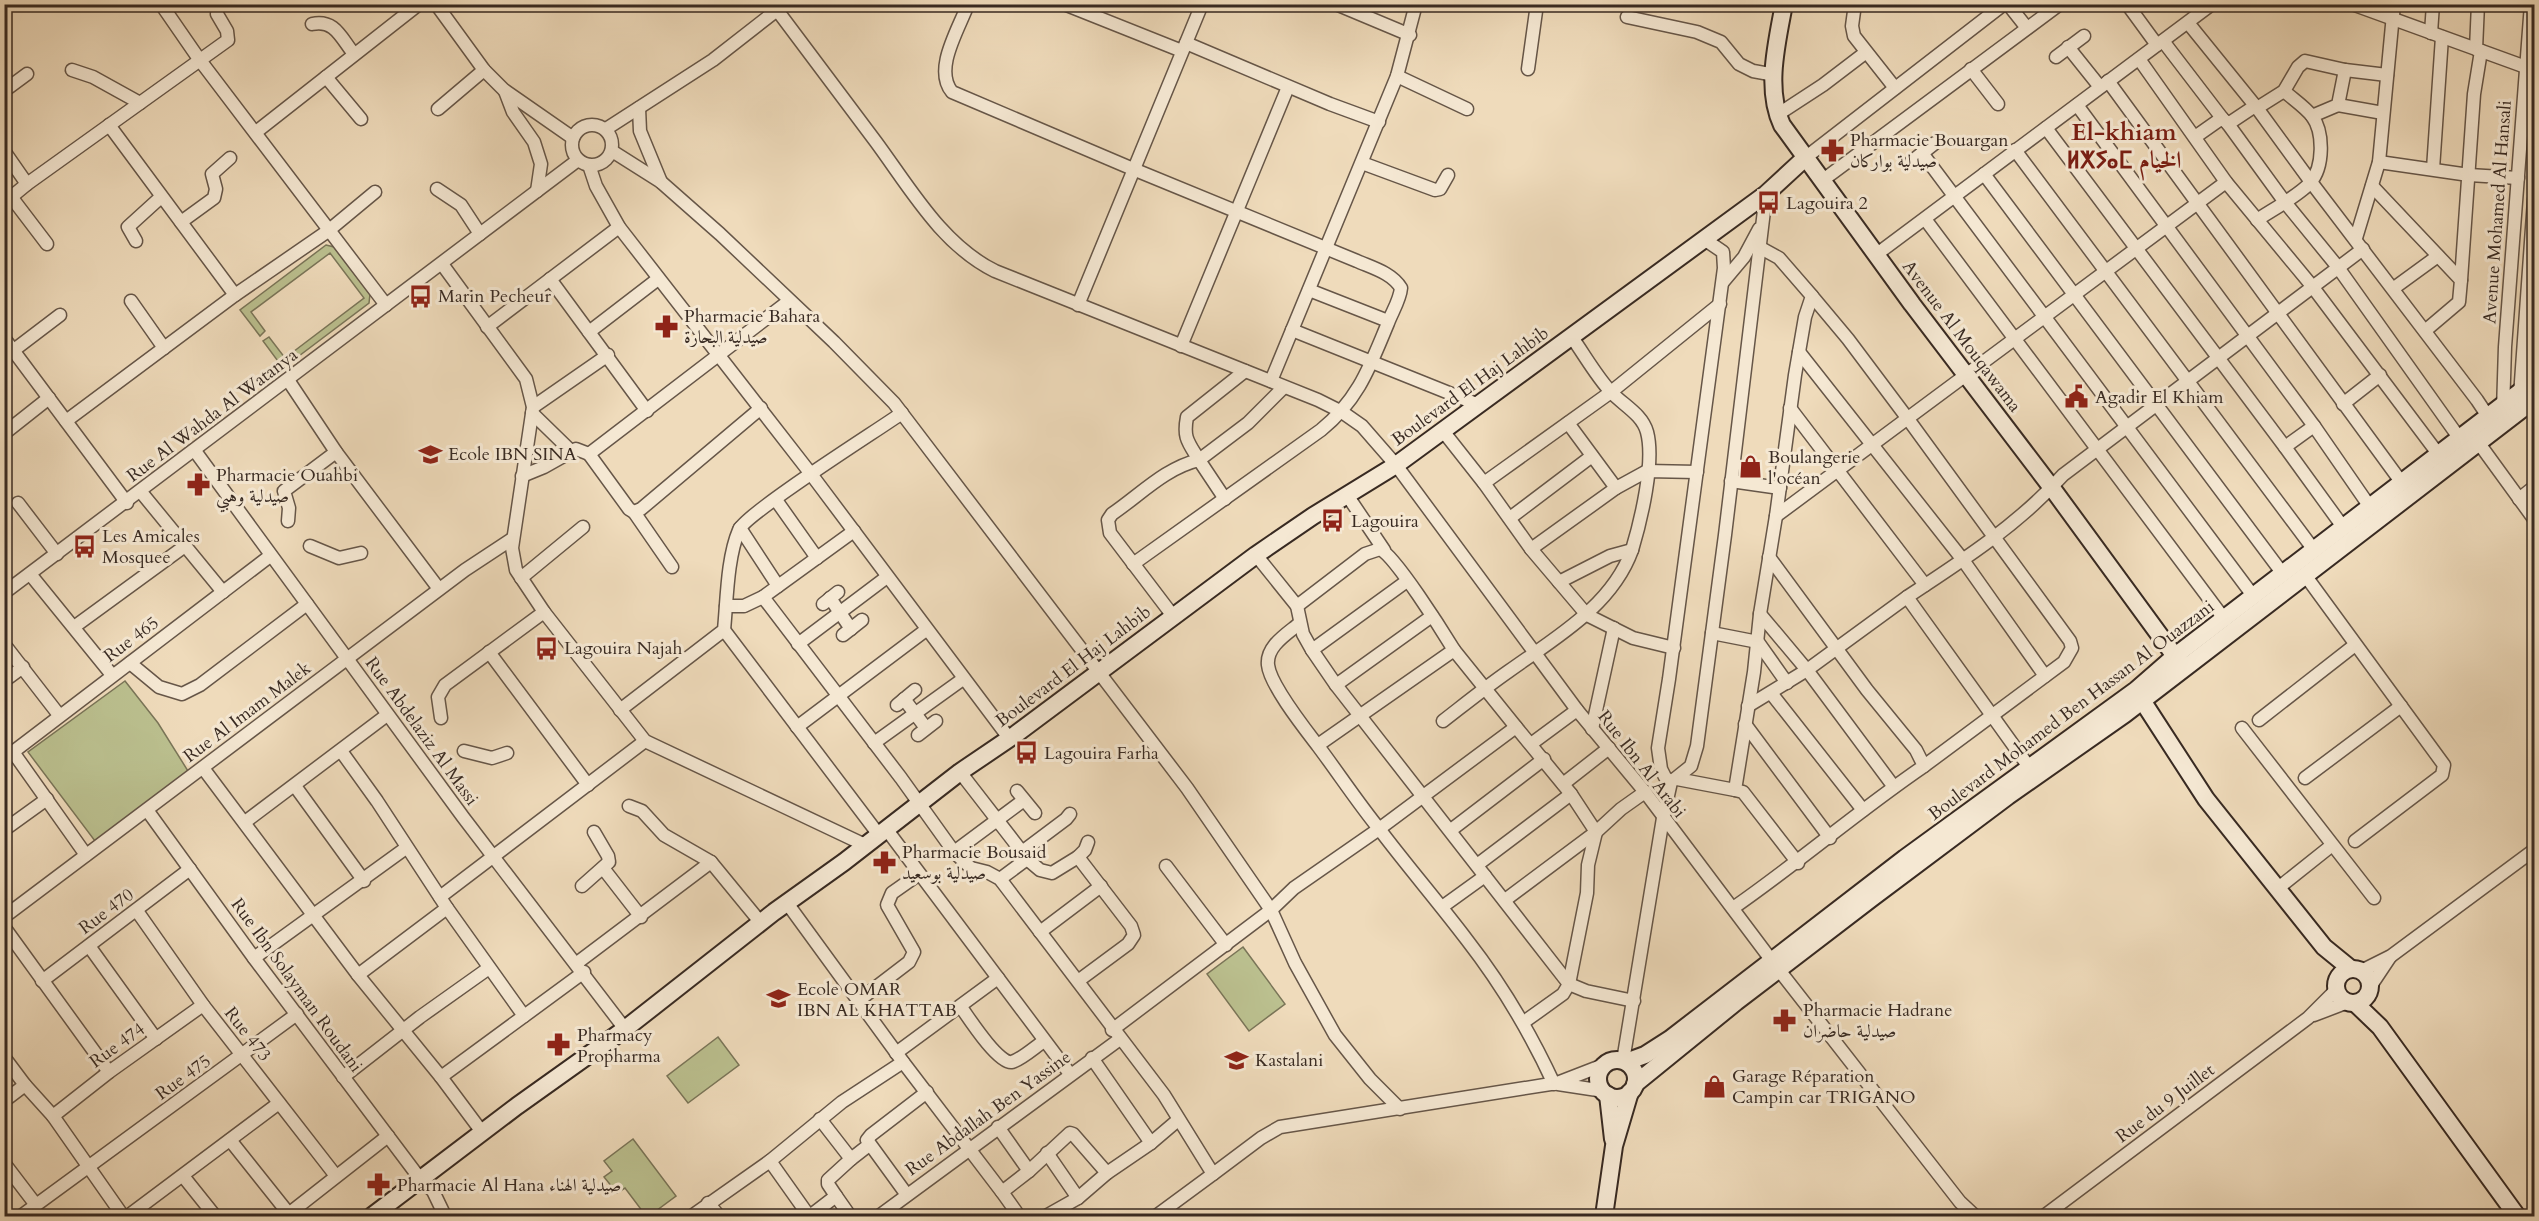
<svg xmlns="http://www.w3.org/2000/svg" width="2539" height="1221" viewBox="0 0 2539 1221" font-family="Cardo,Amiri,'Noto Sans Tifinagh',serif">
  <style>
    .green { fill: #bbc08f; stroke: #7a7558; stroke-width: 1.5 }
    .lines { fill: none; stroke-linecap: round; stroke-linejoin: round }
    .street-casing { stroke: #665648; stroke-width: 15 }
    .secondary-casing { stroke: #382a22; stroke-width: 20 }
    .street { stroke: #f5e8d3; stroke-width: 12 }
    .secondary { stroke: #f5e8d3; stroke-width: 16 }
    .labels { text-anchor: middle; stroke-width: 6; stroke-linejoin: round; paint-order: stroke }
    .poi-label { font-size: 18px; fill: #382a22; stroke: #f5e8d3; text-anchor: start }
    .street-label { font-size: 18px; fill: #382a22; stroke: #f5e8d3 }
    .district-label { font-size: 24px; font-weight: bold; fill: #7a1f14; stroke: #f5e8d3 }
  </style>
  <rect width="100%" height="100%" fill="#efdbbb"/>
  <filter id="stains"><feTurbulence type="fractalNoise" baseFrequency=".00333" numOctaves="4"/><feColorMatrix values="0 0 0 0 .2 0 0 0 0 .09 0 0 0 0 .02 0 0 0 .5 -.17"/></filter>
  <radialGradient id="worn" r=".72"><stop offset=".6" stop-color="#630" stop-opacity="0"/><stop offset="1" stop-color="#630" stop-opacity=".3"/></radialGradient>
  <g class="green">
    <path d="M326 245 334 247 370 294 369 303 283 368 263 341 269 337 285 358 364 298 330 253 251 312 265 331 260 336 240 310Z"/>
    <path d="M125 681 158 723 188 771 95 841 28 752Z"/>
    <path d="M1243 947 1285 1004 1249 1031 1207 974Z"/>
    <path d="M718 1037 739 1065 688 1103 667 1076Z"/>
    <path d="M633 1139 676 1196 649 1216H646L625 1188 617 1193 604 1177 612 1171 604 1161Z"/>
  </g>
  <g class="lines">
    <defs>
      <g id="street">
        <path d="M161 4 199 59 386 305"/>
        <path d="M436 4 484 70 504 90 573 138"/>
        <path d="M777 4V10C810 54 843 98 876 142 910 188 942 245 995 271L1318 400 1342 412 1362 426 1396 465 1577 710 1645 792 1772 961 1960 1202 1975 1216"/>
        <path d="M968 4C959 29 933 69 952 92L1133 169 1357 261C1373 268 1392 273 1401 288 1400 300 1392 312 1388 323 1370 366 1359 399 1321 430L1133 564"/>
        <path d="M1064 4 1182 51"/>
        <path d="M1336 4 1410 35"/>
        <path d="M1855 4 1852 26 1854 36 1895 88"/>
        <path d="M2008 4 2027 28"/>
        <path d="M2127 4 2157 45"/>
        <path d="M2352 4 2534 70"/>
        <path d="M1627 17 1697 32 1721 42 1739 64 1753 71 1775 75"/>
        <path d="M312 24C335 19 341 38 354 54"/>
        <path d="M2189 24 2257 108 2311 182 2477 400 2491 421"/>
        <path d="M2431 33 2433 4"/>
        <path d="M2163 41 2222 118"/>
        <path d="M1186 43 1330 104 1379 122"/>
        <path d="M2068 47 2100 87"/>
        <path d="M2476 49 2478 4"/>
        <path d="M2056 57 2084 36"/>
        <path d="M2139 59 2226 182 2312 286 2439 455"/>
        <path d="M1528 69 1537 4"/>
        <path d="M1971 69 1998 104"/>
        <path d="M72 70 93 77 140 103"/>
        <path d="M1397 76 1467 109"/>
        <path d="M326 77 361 119"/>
        <path d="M2108 81 2402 483"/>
        <path d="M4 91 27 74"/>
        <path d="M505 91 513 112 534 142 541 164 537 191"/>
        <path d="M2077 105 2314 426 2370 507"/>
        <path d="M2338 105 2383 113"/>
        <path d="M639 108 640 131 661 182"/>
        <path d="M2257 108 2284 91 2298 67 2305 61 2345 70 2387 75"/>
        <path d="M438 109 484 70"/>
        <path d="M1777 115 1823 85 1865 53"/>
        <path d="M2312 116 2338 105 2345 70"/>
        <path d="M2228 124 2284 201 2337 266 2460 439"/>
        <circle cx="592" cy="145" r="20"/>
        <path d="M109 125 235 295"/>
        <path d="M2046 128 2285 447 2343 527"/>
        <path d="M606 129 713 60 777 10"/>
        <path d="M256 132 419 4"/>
        <path d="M2195 137 2222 118 2228 124 2255 106"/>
        <path d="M2015 150 2314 550"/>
        <path d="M4 151 27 184"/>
        <path d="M612 151 661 182 720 234 834 342 894 403 1187 788 1271 910 1295 963 1335 1035 1370 1079 1400 1109"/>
        <path d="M1922 153 2254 597"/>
        <path d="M1805 158 2004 4"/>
        <path d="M1911 162 1935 143"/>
        <path d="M2379 162 2469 175 2518 178"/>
        <path d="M1362 163 1435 190 1440 189 1448 175"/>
        <path d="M589 165 596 186 619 227 811 474 1009 738"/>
        <path d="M2433 169 2442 37"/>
        <path d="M1984 174 2283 574"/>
        <path d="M1823 180 2060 4"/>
        <path d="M2372 186 2461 280 2459 302 2426 330"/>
        <path d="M437 189 461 205 480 234"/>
        <path d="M12 198 47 244"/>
        <path d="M4 203 27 184 228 40 227 31 217 14"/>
        <path d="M1925 219 2225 620"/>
        <path d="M2257 220C2272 210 2298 196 2310 183 2324 167 2324 132 2312 116 2305 107 2293 99 2284 91"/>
        <path d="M181 222 214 198 216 189 212 174 230 158"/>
        <path d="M2356 238 2379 162 2394 4"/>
        <path d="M136 241 128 227 161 197"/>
        <path d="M1759 247 1779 258 1812 296 1805 317 1795 375 1776 516 1760 614 1754 672 1735 790 1743 792 1798 863"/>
        <path d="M1877 254 2212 4"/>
        <path d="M442 264 526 379 533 407 512 548 516 570 544 612 645 741 865 845"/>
        <path d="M550 279 647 411"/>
        <path d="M2461 280 2474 94 2481 51"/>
        <path d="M1723 282 1744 257 1759 229"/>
        <path d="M2394 288 2438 256"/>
        <path d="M1309 290 1388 321"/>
        <path d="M1812 296 1848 339 1908 419 2070 641 2072 648 2064 662 1924 766"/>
        <path d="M131 301 164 348"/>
        <path d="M1078 305 1202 4"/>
        <path d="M487 327 619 227"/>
        <path d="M1292 330 1479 405"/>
        <path d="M589 332 658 279"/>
        <path d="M4 338 127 503"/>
        <path d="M1181 346 1288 87"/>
        <path d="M14 350 60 315"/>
        <path d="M1799 352 1963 560 2045 676"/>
        <path d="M1245 371 1187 417C1183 438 1188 442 1199 460L1248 423 1284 387"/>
        <path d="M288 380 336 452 439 589"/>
        <path d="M1271 381 1397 76 1416 4"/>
        <path d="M2520 396 2534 200"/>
        <path d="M2343 404 2380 375"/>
        <path d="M533 407 608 355"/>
        <path d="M1790 408 1925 585"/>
        <path d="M2503 410 2505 347 2531 4"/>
        <path d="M532 413 571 451"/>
        <path d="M66 421 235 295 328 231 375 192"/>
        <path d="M1443 431 1484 483"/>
        <path d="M6 432 49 398"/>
        <path d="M2478 442 2534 519"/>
        <path d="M2285 447 2314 426"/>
        <path d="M195 451 463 817 625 1029"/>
        <path d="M589 454 629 509 634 512 641 509 761 408"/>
        <path d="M522 476 544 467 576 449 589 454 789 301"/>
        <path d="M1731 481 1780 488"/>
        <path d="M1616 488 1647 471 1697 472"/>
        <path d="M141 492 223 592"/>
        <path d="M1347 495 1384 550"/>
        <path d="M2519 499 2534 487"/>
        <path d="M776 500 817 558"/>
        <path d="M18 503 57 554"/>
        <path d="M634 512 672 567"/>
        <path d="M1776 516 2226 182"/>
        <path d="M1510 518 1592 456"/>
        <path d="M288 521 289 508 284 491 336 452"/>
        <path d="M740 528 778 586"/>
        <path d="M854 531 763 597 901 778 954 852 971 868 987 872 1000 879 1164 1095 1213 1174 1261 1138 1280 1127 1557 1083 1606 1064"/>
        <path d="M310 546 339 558 361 553"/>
        <path d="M1531 549 1616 488 1568 423"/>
        <path d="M1256 555 1297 606 1303 634 1312 650"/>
        <path d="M30 574 112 675"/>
        <path d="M2305 575 2444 765 2442 775 2355 841"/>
        <path d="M521 578 583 527"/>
        <path d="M1407 581 1312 650 1336 685 1569 984 1586 991 1634 1001"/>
        <path d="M1559 582 1610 556 1632 550C1641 520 1655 462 1647 432 1642 414 1623 405 1611 392 1596 376 1584 354 1571 336"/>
        <path d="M4 593 578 160"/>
        <path d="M830 598 851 629"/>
        <path d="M823 604 838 592"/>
        <path d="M726 606H744L763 597"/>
        <path d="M1297 606 1365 554 1380 549C1395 556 1443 632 1454 650L1318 745"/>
        <path d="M1760 614 1807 670 1894 787"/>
        <path d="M1173 616 1110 533 1108 520 1112 514C1140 495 1165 468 1199 460L1225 499"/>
        <path d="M1300 623C1287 634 1266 646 1268 665 1270 685 1305 729 1318 746 1339 774 1358 803 1380 830 1408 867 1439 903 1467 940 1502 985 1530 1032 1554 1084"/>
        <path d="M74 627 185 546"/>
        <path d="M724 630 879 835"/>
        <path d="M1712 633 1758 642 1787 683"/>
        <path d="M843 635 862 620"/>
        <path d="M4 644 59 715"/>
        <path d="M798 644 887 577"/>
        <path d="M1674 648 1633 638 1587 615 1531 549 1484 483 1611 392 1720 304"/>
        <path d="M1454 650 1516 727"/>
        <path d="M489 652 588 785"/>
        <path d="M130 663 159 687 182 694 200 685 307 604"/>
        <path d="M4 681 23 667"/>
        <path d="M1336 685 1432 616"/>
        <path d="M1771 693 1863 810"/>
        <path d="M904 699 926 728"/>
        <path d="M897 705 915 690"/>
        <path d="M1748 706 1807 670 1907 597"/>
        <path d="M620 710 724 630C727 600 727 558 739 530 746 513 878 430 902 413"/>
        <path d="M441 718 438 697 445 685 544 612"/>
        <path d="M2259 720 2355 645"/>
        <path d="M1443 721C1465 704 1486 687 1509 671 1555 638 1612 606 1632 550"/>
        <path d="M1745 724 1830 838"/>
        <path d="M797 727 926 630"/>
        <path d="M2242 728 2374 898"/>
        <path d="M1592 729 1614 628"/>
        <path d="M918 735 936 721"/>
        <path d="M874 743 963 679"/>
        <path d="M1531 744 1577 710"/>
        <path d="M341 751 377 801 447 908 524 1016"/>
        <path d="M464 751 492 758 507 753"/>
        <path d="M2029 767 1907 597C1962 561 2019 524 2063 475L2363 249"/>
        <path d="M203 768 358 975 441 1077 482 1132"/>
        <path d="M960 772 1022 852"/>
        <path d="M2305 778 2401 706"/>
        <path d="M1677 779 1735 790"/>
        <path d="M1671 782 1665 777 1661 769 1658 748 1669 679 1724 268 1723 252 1704 239"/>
        <path d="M1563 784 1609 748"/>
        <path d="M295 786 364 881"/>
        <path d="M1017 791 1035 813"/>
        <path d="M629 806 642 811 664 835 711 862 761 923"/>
        <path d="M147 810 254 958 421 1180 433 1191 445 1216"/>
        <path d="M245 822 387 715"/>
        <path d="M4 830 47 799"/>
        <path d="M887 830 1070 1074"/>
        <path d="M1451 830 1544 759"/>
        <path d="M954 852 1024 800"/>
        <path d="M86 855 13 752 270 556"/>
        <path d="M1027 859 1040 870 1052 873 1078 857"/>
        <path d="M1477 865 1571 794"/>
        <path d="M1166 866 1226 945"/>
        <path d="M603 868 641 917"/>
        <path d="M1000 879 1027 859 1022 852 1066 819 1070 814"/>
        <path d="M582 886 609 862 608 856 594 832"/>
        <path d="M2277 889 2331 846"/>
        <path d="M440 897 645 741"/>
        <path d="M1505 900 1596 832 1621 809 1645 792"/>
        <path d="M787 903 903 1062 1002 1192 1017 1213 1013 1216"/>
        <path d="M1442 907 1485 876"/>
        <path d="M1733 908C1798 863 1858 811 1924 766L1916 750 1867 690 1769 557"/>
        <path d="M137 911 203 1005 336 1176"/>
        <path d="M4 917 465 570 512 539"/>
        <path d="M4 927 109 1072"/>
        <path d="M1040 932 1101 886"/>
        <path d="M89 946 156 1039"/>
        <path d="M254 958 406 848"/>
        <path d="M577 963 711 862"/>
        <path d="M2361 971 2391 956 2534 850"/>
        <path d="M358 975 447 908"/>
        <path d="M42 981 190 869"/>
        <path d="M1078 981 1128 944 1134 935 1131 926 1078 857 1085 850 1088 842"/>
        <path d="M2370 987 2390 957"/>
        <path d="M858 1001 909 962 914 952 887 905 892 893 919 874"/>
        <path d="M961 1007C968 1017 999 1065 1012 1062 1022 1059 1035 1047 1044 1041"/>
        <path d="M2314 1015 2348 1002"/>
        <path d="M1112 1030 1271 910 1294 888 1379 829 1516 727 1571 794 1596 832 1588 865 1587 893 1569 984 1563 994 1524 1022"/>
        <path d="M896 1053 998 978"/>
        <path d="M4 1057 25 1085 53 1116 123 1216"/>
        <path d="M1092 1058 1151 1143"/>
        <path d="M1623 1061 1663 818 1671 782 1691 766 1697 746 1725 535 1766 194"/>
        <path d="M343 1077 420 1017 489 968"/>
        <path d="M441 1077 584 972"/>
        <path d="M1558 1084 1604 1091"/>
        <path d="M4 1101 25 1085"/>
        <path d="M53 1116 109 1072 203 1005"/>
        <path d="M820 1119 851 1159 869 1145"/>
        <path d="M998 1127 1029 1171"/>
        <path d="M230 1140 289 1214"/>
        <path d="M1047 1153 1078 1198"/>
        <path d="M770 1161 809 1216"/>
        <path d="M4 1163 36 1205"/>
        <path d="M183 1176 215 1216"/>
        <path d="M1002 1192 1029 1171 1070 1133 1073 1134 1107 1173"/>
        <path d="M907 1195 867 1140 871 1135 927 1092"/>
        <path d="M836 1196 828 1184V1180L851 1159"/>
        <path d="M708 1203 719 1216"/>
        <path d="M21 1216 297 1014"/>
        <path d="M128 1216 279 1103"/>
        <path d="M286 1216 388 1136"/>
        <path d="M692 1216 770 1161 842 1102 903 1062"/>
        <path d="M810 1216 836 1196 850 1216"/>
        <path d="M879 1216 1120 1039"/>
        <path d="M1046 1216 1078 1198 1107 1173 1151 1143 1178 1120"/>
        <path d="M1156 1216 1213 1174"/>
        <path d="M2044 1216 2308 1018 2337 989"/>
      </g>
      <g id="secondary">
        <path d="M1784 4C1777 42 1765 89 1782 125L1912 304 2052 488 2180 663"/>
        <path d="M2136 691 2206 799 2324 947 2351 969"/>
        <circle cx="2353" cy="986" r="17"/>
        <path d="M2355 1003 2380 1027 2517 1216"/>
        <circle cx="1617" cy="1079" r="19"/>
        <path d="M1626 1062 1645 1055 1670 1039 1905 858 2136 690 2175 656 2534 381"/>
        <path d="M1635 1084 1736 1002 1872 898 2008 796 2125 714 2534 400"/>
        <path d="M1608 1095 1613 1139"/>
        <path d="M372 1216 517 1106 625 1029 774 912 844 862 960 772 1016 734 1256 555 1313 516 1396 465 1766 194 1805 158"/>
        <path d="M1604 1216 1614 1146 1630 1092"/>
      </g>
    </defs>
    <use href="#street" class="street-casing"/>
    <use href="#secondary" class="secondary-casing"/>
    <use href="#street" class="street"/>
    <use href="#secondary" class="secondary"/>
  </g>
  <defs>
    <symbol id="pharmacy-bare" viewBox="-9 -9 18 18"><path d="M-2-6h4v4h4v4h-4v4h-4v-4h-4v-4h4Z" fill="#8f2418" stroke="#f5e8d3" stroke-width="2.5" paint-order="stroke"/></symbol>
    <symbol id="bus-bare" viewBox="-9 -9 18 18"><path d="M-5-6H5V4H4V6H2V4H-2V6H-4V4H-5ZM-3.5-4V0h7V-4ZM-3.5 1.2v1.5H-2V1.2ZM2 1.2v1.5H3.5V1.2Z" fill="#8f2418" stroke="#f5e8d3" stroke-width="2.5" paint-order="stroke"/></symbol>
    <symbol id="civic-bare" viewBox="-9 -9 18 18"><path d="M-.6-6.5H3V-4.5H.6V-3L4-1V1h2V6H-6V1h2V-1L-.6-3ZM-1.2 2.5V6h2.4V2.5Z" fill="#8f2418" stroke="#f5e8d3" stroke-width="2.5" paint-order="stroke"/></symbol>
    <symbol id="school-bare" viewBox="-9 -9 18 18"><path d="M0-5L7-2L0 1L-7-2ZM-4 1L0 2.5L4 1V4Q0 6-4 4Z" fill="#8f2418" stroke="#f5e8d3" stroke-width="2.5" paint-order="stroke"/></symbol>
    <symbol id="shop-bare" viewBox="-9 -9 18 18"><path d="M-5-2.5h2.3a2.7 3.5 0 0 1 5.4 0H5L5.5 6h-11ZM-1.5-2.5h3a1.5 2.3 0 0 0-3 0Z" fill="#8f2418" stroke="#f5e8d3" stroke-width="2.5" paint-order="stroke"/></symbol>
  </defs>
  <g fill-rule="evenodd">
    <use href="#pharmacy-bare" x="1816" y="134" width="33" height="33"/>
    <use href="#bus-bare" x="1752" y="186" width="33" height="33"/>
    <use href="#bus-bare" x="404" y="280" width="33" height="33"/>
    <use href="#pharmacy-bare" x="650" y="310" width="33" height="33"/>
    <use href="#civic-bare" x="2060" y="380" width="33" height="33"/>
    <use href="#school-bare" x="414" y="438" width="33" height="33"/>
    <use href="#shop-bare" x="1734" y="450" width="33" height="33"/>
    <use href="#pharmacy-bare" x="182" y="468" width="33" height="33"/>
    <use href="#bus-bare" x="1316" y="504" width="33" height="33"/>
    <use href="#bus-bare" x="68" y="530" width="33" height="33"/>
    <use href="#bus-bare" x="530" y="632" width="33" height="33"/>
    <use href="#bus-bare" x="1010" y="736" width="33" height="33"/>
    <use href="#pharmacy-bare" x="868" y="846" width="33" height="33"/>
    <use href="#school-bare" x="762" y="982" width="33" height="33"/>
    <use href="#pharmacy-bare" x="1768" y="1004" width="33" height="33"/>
    <use href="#pharmacy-bare" x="542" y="1028" width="33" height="33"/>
    <use href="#school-bare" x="1220" y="1044" width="33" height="33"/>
    <use href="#shop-bare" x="1698" y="1070" width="33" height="33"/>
    <use href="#pharmacy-bare" x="362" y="1168" width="33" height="33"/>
  </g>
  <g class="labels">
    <g class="poi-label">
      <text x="1850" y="146">Pharmacie Bouargan<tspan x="1850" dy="21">صيدلية بواركان</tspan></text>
      <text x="1786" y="209">Lagouira 2</text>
      <text x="438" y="302">Marin Pecheur</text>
      <text x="684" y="322">Pharmacie Bahara<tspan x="684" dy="21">صيدلية البحارة</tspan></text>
      <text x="2095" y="403">Agadir El Khiam</text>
      <text x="448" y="460">Ecole IBN SINA</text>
      <text x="1768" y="463">Boulangerie<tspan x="1768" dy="21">l'océan</tspan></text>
      <text x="216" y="481">Pharmacie Ouahbi<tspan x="216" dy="21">صيدلية وهبي</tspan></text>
      <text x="1351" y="527">Lagouira</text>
      <text x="102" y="542">Les Amicales<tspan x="102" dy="21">Mosquee</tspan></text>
      <text x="564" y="654">Lagouira Najah</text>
      <text x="1044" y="759">Lagouira Farha</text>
      <text x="902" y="858">Pharmacie Bousaid<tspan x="902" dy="21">صيدلية بوسعيد</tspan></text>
      <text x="797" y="995">Ecole OMAR<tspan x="797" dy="21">IBN AL KHATTAB</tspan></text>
      <text x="1803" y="1016">Pharmacie Hadrane<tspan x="1803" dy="21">صيدلية حاضران</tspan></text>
      <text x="577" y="1041">Pharmacy<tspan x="577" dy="21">Propharma</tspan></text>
      <text x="1255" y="1066">Kastalani</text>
      <text x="1732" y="1082">Garage Réparation<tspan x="1732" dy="21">Campin car TRIGANO</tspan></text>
      <text x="397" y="1191">Pharmacie Al Hana صيدلية الهناء</text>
    </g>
    <g class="street-label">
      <text transform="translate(2497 212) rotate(-86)" y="6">Avenue Mohamed Al Hansali</text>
      <text transform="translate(1962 336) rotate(53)" y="6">Avenue Al Mouqawama</text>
      <text transform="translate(1470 386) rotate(-36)" y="6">Boulevard El Haj Lahbib</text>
      <text transform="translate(212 415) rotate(-37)" y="6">Rue Al Wahda Al Watanya</text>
      <text transform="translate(131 639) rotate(-37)" y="6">Rue 465</text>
      <text transform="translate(1073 666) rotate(-37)" y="6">Boulevard El Haj Lahbib</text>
      <text transform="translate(2071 710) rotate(-37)" y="6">Boulevard Mohamed Ben Hassan Al Ouazzani</text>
      <text transform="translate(247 712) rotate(-37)" y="6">Rue Al Imam Malek</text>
      <text transform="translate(422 731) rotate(54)" y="6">Rue Abdelaziz Al Massi</text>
      <text transform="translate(1642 764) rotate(52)" y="6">Rue Ibn Al Arabi</text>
      <text transform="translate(106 911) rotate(-37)" y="6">Rue 470</text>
      <text transform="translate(297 985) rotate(54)" y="6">Rue Ibn Solayman Roudani</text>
      <text transform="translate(248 1034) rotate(52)" y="6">Rue 473</text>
      <text transform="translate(117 1045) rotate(-36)" y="6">Rue 474</text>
      <text transform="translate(183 1077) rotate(-36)" y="6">Rue 475</text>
      <text transform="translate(2165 1103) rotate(-37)" y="6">Rue du 9 Juillet</text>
      <text transform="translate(988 1113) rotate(-36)" y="6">Rue Abdallah Ben Yassine</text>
    </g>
    <g class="district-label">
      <text x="2124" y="140">El-khiam<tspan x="2124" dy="28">ⵍⵅⵢⴰⵎ الخيام</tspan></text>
    </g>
  </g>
  <rect width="2539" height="1221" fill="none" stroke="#efdbbb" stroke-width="24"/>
  <rect x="6" y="6" width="2527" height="1209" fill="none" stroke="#382a22" stroke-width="3"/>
  <rect x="12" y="12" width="2515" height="1197" fill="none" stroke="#382a22" stroke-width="1.5"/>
  <rect width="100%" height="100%" filter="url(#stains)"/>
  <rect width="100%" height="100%" fill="url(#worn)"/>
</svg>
